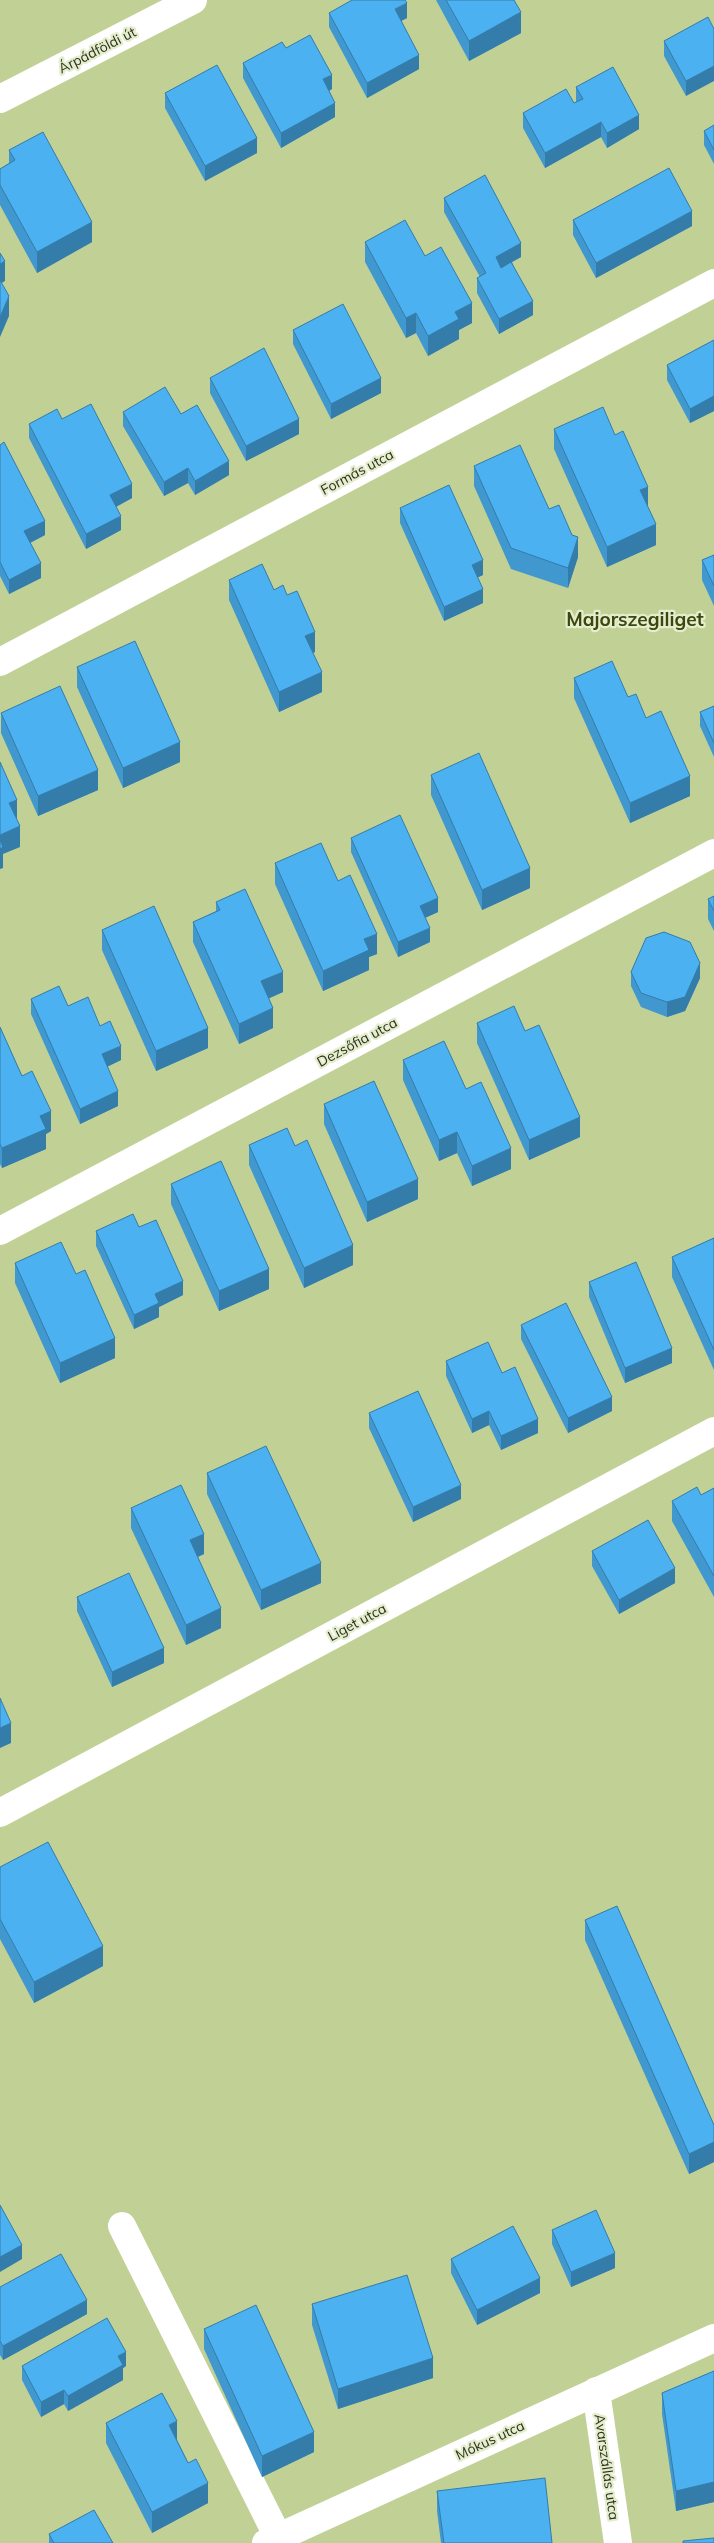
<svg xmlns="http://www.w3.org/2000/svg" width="714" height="2543" viewBox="0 0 714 2543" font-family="Mulish,sans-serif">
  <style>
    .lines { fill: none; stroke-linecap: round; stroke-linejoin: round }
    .minor { stroke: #fff; stroke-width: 28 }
    .wall { fill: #4098cf }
    .shaded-wall { fill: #347ca9 }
    .building { fill: #4bb1f1; stroke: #347ca9 }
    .labels { text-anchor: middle; stroke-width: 4.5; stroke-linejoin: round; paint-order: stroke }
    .street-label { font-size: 14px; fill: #2b3119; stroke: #e5edcf }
    .district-label { font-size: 19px; font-weight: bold; fill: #3c470c; stroke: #e5edcf }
  </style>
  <rect width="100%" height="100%" fill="#c1d094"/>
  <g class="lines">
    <g class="minor">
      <path d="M0 99 193 0"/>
      <path d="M0 662 714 283"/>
      <path d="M0 1231 714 853"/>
      <path d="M0 1813 714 1431"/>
      <path d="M122 2226 278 2537"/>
      <path d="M596 2391 618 2543"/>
      <path d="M266 2543 714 2338"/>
    </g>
  </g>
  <g class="wall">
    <path d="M436 0H514L521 33 469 61Z"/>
    <path d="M329 13 407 18 401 21 419 69 367 98 329 27Z"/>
    <path d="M714 29 686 96 664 56V41Z"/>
    <path d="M286 48 332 89 329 91 335 117 281 148 243 78V63Z"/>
    <path d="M576 87 639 129 607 148 601 137 545 168 523 128V113L574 103 576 102Z"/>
    <path d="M165 93 257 153 205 181 165 108Z"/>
    <path d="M714 125V164L704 145V131Z"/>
    <path d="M9 150 92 242 37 273 0 205V169L9 163Z"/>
    <path d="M444 198 521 257 512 262 533 315 499 334 477 293V278L480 277 444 212Z"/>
    <path d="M573 220 692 226 596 278 573 235Z"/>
    <path d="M365 242 425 256 472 323 459 330V339L428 356 416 333 406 338 365 262Z"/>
    <path d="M293 330 381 393 331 419 293 344Z"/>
    <path d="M714 340V411L690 423 667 380V365Z"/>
    <path d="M210 378 299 434 246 461 210 393Z"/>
    <path d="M123 412 181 414 229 475 195 495 188 483 164 496 123 426Z"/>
    <path d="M62 419 132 498 116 507 121 530 86 549 29 438V424Z"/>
    <path d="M554 429 648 507 656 545 607 567 554 449Z"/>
    <path d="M0 445 45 535 30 543 41 578 9 594 0 576Z"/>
    <path d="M474 466 578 557 568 588 511 569 474 486Z"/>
    <path d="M400 508 483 575 478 577 483 603 444 621 400 523Z"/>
    <path d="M714 555V606L702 580V560Z"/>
    <path d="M229 580 274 590 315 652 313 653 322 692 279 712 229 600Z"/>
    <path d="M77 667 180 762 123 788 77 687Z"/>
    <path d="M574 678 646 718 690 796 630 823 574 698Z"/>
    <path d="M714 706V757L700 726V712Z"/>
    <path d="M1 713 98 790 38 816 1 733Z"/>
    <path d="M431 775 530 888 482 910 431 795Z"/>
    <path d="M351 838 438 912 425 918 430 942 398 957 351 852Z"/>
    <path d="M275 863 338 881 377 954 369 957V970L323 991 275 884Z"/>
    <path d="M714 896V931L708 919V899Z"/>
    <path d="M216 902 283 992 269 998 273 1028 239 1044 193 942V922L216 911Z"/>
    <path d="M102 930 208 1048 156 1071 102 950Z"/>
    <path d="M631 972 700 978 685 1011 667 1017 641 1007 631 986Z"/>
    <path d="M31 999 68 1006 100 1026 121 1060 107 1067 118 1106 80 1124 31 1014Z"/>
    <path d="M477 1023 525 1031 580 1137 529 1160 477 1043Z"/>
    <path d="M0 1027 22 1076 51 1131 46 1134V1149L2 1168 0 1164Z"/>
    <path d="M403 1060 466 1089 511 1169 472 1186 457 1153 439 1161 403 1080Z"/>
    <path d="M324 1104 418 1199 367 1222 324 1124Z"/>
    <path d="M249 1145 295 1146 353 1265 304 1288 249 1165Z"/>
    <path d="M171 1184 269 1289 219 1311 171 1204Z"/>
    <path d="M139 1227 183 1295 159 1307V1317L134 1329 96 1246V1231Z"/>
    <path d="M714 1238V1370L672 1277V1257Z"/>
    <path d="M15 1263 115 1358 60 1383 15 1283Z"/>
    <path d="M589 1282 672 1363 625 1383 589 1297Z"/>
    <path d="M521 1325 612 1411 568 1433 521 1339Z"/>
    <path d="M446 1361 502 1373 538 1433 501 1450 489 1425 472 1433 446 1376Z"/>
    <path d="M369 1413 461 1499 413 1522 369 1428Z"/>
    <path d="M207 1473 321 1583 261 1610 207 1494Z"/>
    <path d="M714 1488V1597L672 1521V1501L701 1495Z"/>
    <path d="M131 1508 204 1554 198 1557 221 1628 186 1645 131 1528Z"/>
    <path d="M592 1551 675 1583 619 1614 592 1566Z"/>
    <path d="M77 1597 164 1663 112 1687 77 1611Z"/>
    <path d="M0 1867 103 1966 34 2003 0 1939Z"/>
    <path d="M585 1920 714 2125V2162L689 2174 585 1940Z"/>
    <path d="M552 2230 615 2268 571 2287 552 2244Z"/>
    <path d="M451 2259 540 2293 477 2325 451 2273Z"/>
    <path d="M0 2287 87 2314 3 2360 0 2355Z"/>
    <path d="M312 2304 433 2378 338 2409 312 2325Z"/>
    <path d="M204 2329 314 2452 262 2477 204 2349Z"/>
    <path d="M22 2366H126L123 2368V2380L68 2411 64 2404 41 2417 22 2380Z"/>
    <path d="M714 2371V2502L676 2511 662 2414V2393Z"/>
    <path d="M106 2423 177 2440 208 2503 152 2533 106 2443Z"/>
    <path d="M437 2491 552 2543H441L437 2511Z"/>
    <path d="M49 2534 113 2543H49Z"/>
  </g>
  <g class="shaded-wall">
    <path d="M407 3V18L395 24V9Z"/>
    <path d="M521 12V33L469 61V41Z"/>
    <path d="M419 55V69L367 98V83Z"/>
    <path d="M714 66V81L686 96V81Z"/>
    <path d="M332 75V89L323 94V79Z"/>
    <path d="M335 103V117L281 148V133Z"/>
    <path d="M639 115V129L607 148V133Z"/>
    <path d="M601 122V137L545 168V153Z"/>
    <path d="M257 138V153L205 181V166Z"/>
    <path d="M692 211V226L596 278V263Z"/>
    <path d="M92 222V242L37 273V252Z"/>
    <path d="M521 243V257L496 271V257Z"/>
    <path d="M5 261V281L0 284V264Z"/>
    <path d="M9 296V316L0 337V317Z"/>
    <path d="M533 301V315L499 334V319Z"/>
    <path d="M472 303V323L459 330V339L428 356V336L455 312Z"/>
    <path d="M416 313V333L406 338V318Z"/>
    <path d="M381 378V393L331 419V404Z"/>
    <path d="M714 396V411L690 423V409Z"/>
    <path d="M299 419V434L246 461V446Z"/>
    <path d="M229 461V475L195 495V481Z"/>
    <path d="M188 468V483L164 496V482Z"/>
    <path d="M132 484V498L110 510V495Z"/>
    <path d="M648 487V507L640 490Z"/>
    <path d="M121 516V530L86 549V534Z"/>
    <path d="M45 521V535L24 546V531Z"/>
    <path d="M656 524V545L607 567V547Z"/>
    <path d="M578 537V557L568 588V568Z"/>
    <path d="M483 560V575L472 580V565Z"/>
    <path d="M41 563V578L9 594V580Z"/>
    <path d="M483 589V603L444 621V607Z"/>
    <path d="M315 632V652L305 656V636Z"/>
    <path d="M322 672V692L279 712V692Z"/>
    <path d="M180 742V762L123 788V768Z"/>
    <path d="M98 770V790L38 816V796Z"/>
    <path d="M690 776V796L630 823V803Z"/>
    <path d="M17 800V820L9 803Z"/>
    <path d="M20 826V847L3 854V868L0 869V835Z"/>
    <path d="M530 868V888L482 910V890Z"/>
    <path d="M438 898V912L420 920V906Z"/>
    <path d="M430 928V942L398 957V942Z"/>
    <path d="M377 934V954L369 957V970L323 991V971L364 939Z"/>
    <path d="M700 963V978L685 1011 667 1017V1002Z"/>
    <path d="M283 972V992L261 1002V981Z"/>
    <path d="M273 1008V1028L239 1044V1024Z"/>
    <path d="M208 1028V1048L156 1071V1051Z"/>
    <path d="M121 1046V1060L102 1069V1054Z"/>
    <path d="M118 1091V1106L80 1124V1109Z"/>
    <path d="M51 1111V1131L46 1134V1149L2 1168V1148L40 1116Z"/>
    <path d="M580 1117V1137L529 1160V1140Z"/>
    <path d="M457 1132V1153L439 1161V1140Z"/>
    <path d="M511 1148V1169L472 1186V1166Z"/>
    <path d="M418 1179V1199L367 1222V1202Z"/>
    <path d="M353 1245V1265L304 1288V1268Z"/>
    <path d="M269 1269V1289L219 1311V1291Z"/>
    <path d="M183 1281V1295L159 1307V1317L134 1329V1315L155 1294Z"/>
    <path d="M115 1338V1358L60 1383V1363Z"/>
    <path d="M672 1348V1363L625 1383V1368Z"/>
    <path d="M612 1397V1411L568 1433V1418Z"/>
    <path d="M489 1411V1425L472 1433V1419Z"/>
    <path d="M538 1419V1433L501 1450V1436Z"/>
    <path d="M461 1485V1499L413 1522V1507Z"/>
    <path d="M204 1534V1554L190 1560V1540Z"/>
    <path d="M321 1563V1583L261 1610V1590Z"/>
    <path d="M675 1568V1583L619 1614V1600Z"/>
    <path d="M221 1608V1628L186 1645V1625Z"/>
    <path d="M164 1648V1663L112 1687V1672Z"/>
    <path d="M11 1723V1743L0 1748V1728Z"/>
    <path d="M103 1946V1966L34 2003V1982Z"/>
    <path d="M714 2142V2162L689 2174V2154Z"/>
    <path d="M22 2245V2259L0 2272V2257Z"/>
    <path d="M615 2253V2268L571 2287V2272Z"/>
    <path d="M540 2278V2293L477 2325V2310Z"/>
    <path d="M87 2300V2314L3 2360V2346Z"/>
    <path d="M126 2352V2366L123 2368V2380L68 2411V2396L118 2356Z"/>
    <path d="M433 2358V2378L338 2409V2389Z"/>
    <path d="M64 2390V2404L41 2417V2402Z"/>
    <path d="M177 2421V2442L169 2425Z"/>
    <path d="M314 2432V2452L262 2477V2456Z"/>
    <path d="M714 2482V2502L676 2511V2491Z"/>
    <path d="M208 2483V2503L152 2533V2512Z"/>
  </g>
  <g class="building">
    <path d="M352 0H405L407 3 395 9 419 55 367 83 329 13Z"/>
    <path d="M446 0H514L521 12 469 41Z"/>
    <path d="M708 17 714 29V66L686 81 664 41Z"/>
    <path d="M310 35 332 75 323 79 335 103 281 133 243 63 282 42 286 48Z"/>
    <path d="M217 65 257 138 205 166 165 93Z"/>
    <path d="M613 67 639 115 607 133 601 122 545 153 523 113 566 89 574 103 583 99 576 87Z"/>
    <path d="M714 125V150L704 131Z"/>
    <path d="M43 132 92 222 37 252 0 185V169L15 160 9 150Z"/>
    <path d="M669 168 692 211 596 263 573 220Z"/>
    <path d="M485 175 521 243 496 257 501 268 511 262 533 301 499 319 477 278 486 273 444 198Z"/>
    <path d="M405 220 425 256 441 247 472 303 455 312 459 319 428 336 416 313 406 318 365 242Z"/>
    <path d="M0 253 5 261 0 264Z"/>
    <path d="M0 280 9 296 0 317Z"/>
    <path d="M343 304 381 378 331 404 293 330Z"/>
    <path d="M714 340V396L690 409 667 365Z"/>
    <path d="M264 348 299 419 246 446 210 378Z"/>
    <path d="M165 387 181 414 197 405 229 461 195 481 188 468 164 482 123 412Z"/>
    <path d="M91 404 132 484 110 495 121 516 86 534 29 424 57 409 62 419Z"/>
    <path d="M603 407 615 435 623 431 648 487 640 490 656 524 607 547 554 429Z"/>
    <path d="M4 442 45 521 24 531 41 563 9 580 0 562V445Z"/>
    <path d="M520 445 549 509 559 505 572 535 578 537 568 568 511 548 474 466Z"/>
    <path d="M449 485 483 560 472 565 483 589 444 607 400 508Z"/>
    <path d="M714 555V586L702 560Z"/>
    <path d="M262 564 274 590 283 585 287 595 297 591 315 632 305 636 322 672 279 692 229 580Z"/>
    <path d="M135 641 180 742 123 768 77 667Z"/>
    <path d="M612 661 628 697 636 694 646 718 661 711 690 776 630 803 574 678Z"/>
    <path d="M60 686 98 770 38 796 1 713Z"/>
    <path d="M714 706V743L700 712Z"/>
    <path d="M479 753 530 868 482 890 431 775Z"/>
    <path d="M0 762 17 800 9 803 20 826 0 835Z"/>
    <path d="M400 815 438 898 420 906 430 928 398 942 351 838Z"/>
    <path d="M0 840 3 847 0 849Z"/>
    <path d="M321 843 338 881 350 875 377 934 364 939 369 950 323 971 275 863Z"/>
    <path d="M245 889 283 972 261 981 273 1008 239 1024 193 922 220 910 216 902Z"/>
    <path d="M714 896V911L708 899Z"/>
    <path d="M154 906 208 1028 156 1051 102 930Z"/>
    <path d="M664 932 690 942 700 963 685 997 667 1002 641 993 631 972 646 938Z"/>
    <path d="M59 986 68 1006 88 997 100 1026 110 1021 121 1046 102 1054 118 1091 80 1109 31 999Z"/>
    <path d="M514 1006 525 1031 539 1025 580 1117 529 1140 477 1023Z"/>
    <path d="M0 1027 22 1076 32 1071 51 1111 40 1116 46 1129 2 1148 0 1144Z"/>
    <path d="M444 1041 466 1089 481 1082 511 1148 472 1166 457 1132 439 1140 403 1060Z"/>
    <path d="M374 1081 418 1179 367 1202 324 1104Z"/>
    <path d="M287 1128 295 1146 307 1140 353 1245 304 1268 249 1145Z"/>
    <path d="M221 1161 269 1269 219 1291 171 1184Z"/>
    <path d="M133 1214 139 1227 156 1220 183 1281 155 1294 159 1303 134 1315 96 1231Z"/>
    <path d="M714 1238V1350L672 1257Z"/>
    <path d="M61 1242 76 1274 85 1270 115 1338 60 1363 15 1263Z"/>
    <path d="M636 1262 672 1348 625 1368 589 1282Z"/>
    <path d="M566 1303 612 1397 568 1418 521 1325Z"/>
    <path d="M488 1342 502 1373 515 1367 538 1419 501 1436 489 1411 472 1419 446 1361Z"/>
    <path d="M418 1391 461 1485 413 1507 369 1413Z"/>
    <path d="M266 1446 321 1563 261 1590 207 1473Z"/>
    <path d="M181 1485 204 1534 190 1540 221 1608 186 1625 131 1508Z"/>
    <path d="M697 1487 701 1495 714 1488V1576L672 1501Z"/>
    <path d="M648 1520 675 1568 619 1600 592 1551Z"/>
    <path d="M129 1573 164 1648 112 1672 77 1597Z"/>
    <path d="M0 1698 11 1723 0 1728Z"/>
    <path d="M48 1842 103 1946 34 1982 0 1919V1867Z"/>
    <path d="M617 1906 714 2125V2142L689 2154 585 1920Z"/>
    <path d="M0 2205 22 2245 0 2257Z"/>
    <path d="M596 2210 615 2253 571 2272 552 2230Z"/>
    <path d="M513 2226 540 2278 477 2310 451 2259Z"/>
    <path d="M61 2254 87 2300 3 2346 0 2341V2287Z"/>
    <path d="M407 2275 433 2358 338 2389 312 2304Z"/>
    <path d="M256 2305 314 2432 262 2456 204 2329Z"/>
    <path d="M107 2318 126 2352 118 2356 123 2365 68 2396 64 2390 41 2402 22 2366Z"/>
    <path d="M714 2371V2482L676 2491 662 2393Z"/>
    <path d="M162 2393 177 2421 169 2425 188 2463 196 2459 208 2483 152 2512 106 2423Z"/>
    <path d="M545 2478 552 2543H444L437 2491Z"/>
    <path d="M94 2510 113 2543H54L49 2534Z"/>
    <path d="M714 2538V2543H683V2541Z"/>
  </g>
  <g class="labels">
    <g class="street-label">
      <text transform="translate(97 50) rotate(-27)" y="5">Árpádföldi út</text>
      <text transform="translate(357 472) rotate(-28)" y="5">Formás utca</text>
      <text transform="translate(357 1042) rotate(-28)" y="5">Dezsőfia utca</text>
      <text transform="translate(357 1622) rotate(-28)" y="5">Liget utca</text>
      <text transform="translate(490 2440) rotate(-25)" y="5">Mókus utca</text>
      <text transform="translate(607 2467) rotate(82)" y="5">Avarszállás utca</text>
    </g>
    <g class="district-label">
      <text x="635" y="626">Majorszegiliget</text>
    </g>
  </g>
</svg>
